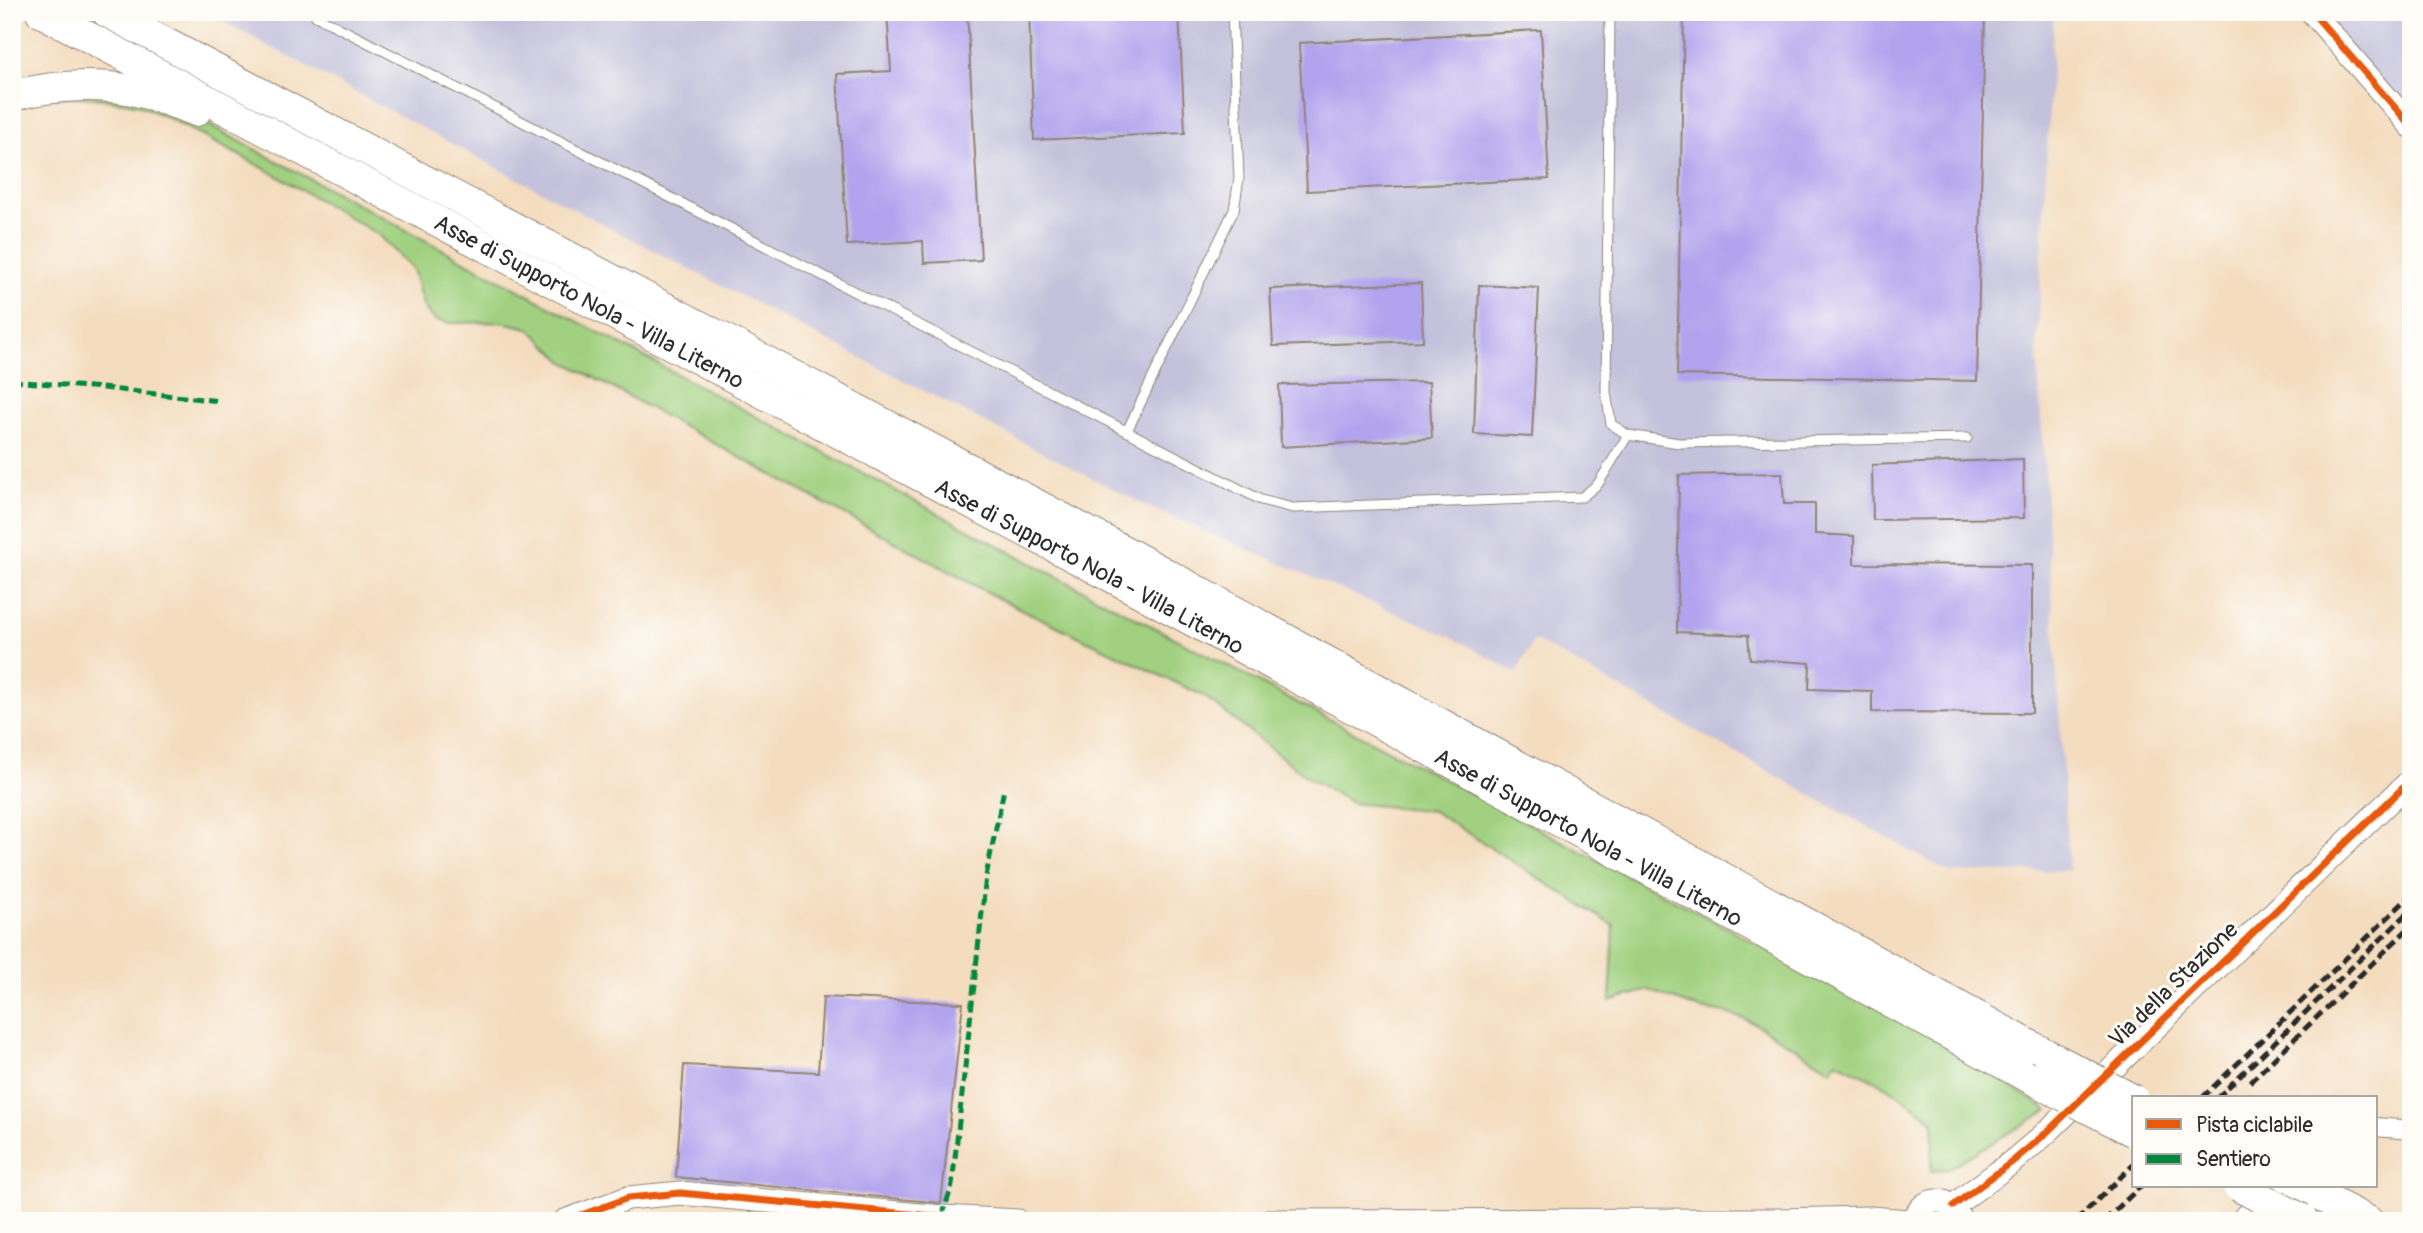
<svg xmlns="http://www.w3.org/2000/svg" width="2423" height="1233" viewBox="0 0 2423 1233" font-family="Pangolin,sans-serif">
  <style>
    .industrial { fill: #c3c1db }
    .green { fill: #a1d180; stroke: #667e56; stroke-width: 2 }
    .building { fill: #b1a3ee }
    .lines { fill: none; stroke-linecap: round; stroke-linejoin: round }
    .service-casing { stroke: #908475; stroke-width: 11 }
    .minor-casing { stroke: #908475; stroke-width: 20 }
    .tertiary-casing { stroke: #908475; stroke-width: 25 }
    .trunk-casing { stroke: #908475; stroke-width: 32 }
    .service { stroke: #fff; stroke-width: 9 }
    .minor { stroke: #fff; stroke-width: 18 }
    .tertiary { stroke: #fff; stroke-width: 23 }
    .trunk { stroke: #fff; stroke-width: 30 }
    .rail { stroke: #2b2b2b; stroke-width: 5; stroke-dasharray: 10 5; stroke-linecap: butt }
    .trunk-bridge-casing { stroke: #908475; stroke-width: 32; stroke-linecap: butt }
    .trunk-bridge { stroke: #fff; stroke-width: 30 }
    .quiet { stroke: #00873e; stroke-width: 5; stroke-dasharray: 10 5; stroke-linecap: butt }
    .cycleway-casing { stroke: #fdfcf7; stroke-width: 11 }
    .cycleway { stroke: #e8590c; stroke-width: 7 }
    .labels { text-anchor: middle; stroke-width: 6; stroke-linejoin: round; paint-order: stroke }
    .street-label { font-size: 23px; fill: #2b2b2b; stroke: #fdfcf7 }
  </style>
  <rect width="100%" height="100%" fill="#fdfcf7"/>
  <filter id="ink" filterUnits="userSpaceOnUse"><feTurbulence type="fractalNoise" baseFrequency=".0143" numOctaves="2"/><feDisplacementMap in="SourceGraphic" scale="14" xChannelSelector="R" yChannelSelector="G"/><feConvolveMatrix kernelMatrix="1 2 1 2 8 2 1 2 1" color-interpolation-filters="sRGB"/></filter>
  <filter id="wash" filterUnits="userSpaceOnUse"><feTurbulence type="fractalNoise" baseFrequency=".00686" numOctaves="4" result="noise"/><feDisplacementMap in="SourceGraphic" scale="28" xChannelSelector="R" yChannelSelector="G"/><feGaussianBlur stdDeviation="1.57" result="paint"/><feColorMatrix in="noise" values="0 0 0 0 0 0 0 0 0 0 0 0 0 0 0 0 0 1.4 0 .05"/><feComposite in="paint" operator="in"/></filter>
  <g filter="url(#wash)">
    <rect width="100%" height="100%" fill="#f4ddbf"/>
    <g class="industrial">
      <path d="M205 12H2054L2037 352 2069 870 1950 873 1534 640 1516 673 1452 637 1146 506 574 209Z"/>
      <path d="M2312 12H2411V126Z"/>
    </g>
    <path class="green" d="M33 92C68 91 104 92 138 99 164 105 187 116 211 126L1033 564 1922 1030 2048 1110 1949 1168 1931 1172 1934 1121 1888 1087 1836 1061 1832 1070 1752 1022 1726 1013 1700 1009 1649 990 1610 1001 1614 926 1433 811 1352 803 1307 777 1204 696 998 598 563 361 529 328 502 322 449 323 435 320 424 308 413 269 379 235 269 171 165 116 137 104 88 97H40L12 105V97Z"/>
    <g id="blocks">
      <g class="building">
        <path d="M887 12H967L981 260 924 263 923 241 847 245 837 74 891 71Z"/>
        <path d="M1029 12H1138V15L1179 13 1185 133 1034 140Z"/>
        <path d="M1684 12H1985L1977 381 1677 375Z"/>
        <path d="M1541 30 1549 179 1307 191 1299 43Z"/>
        <path d="M1421 283 1423 341 1273 346 1270 289Z"/>
        <path d="M1479 285 1539 288 1532 437 1474 434Z"/>
        <path d="M1429 382 1432 438 1281 447 1279 385Z"/>
        <path d="M2023 459 2024 518 1873 520 1872 465Z"/>
        <path d="M1782 473 1784 504H1815V534L1854 536V564L2032 565V713L1872 712V691L1809 689 1810 663 1750 659 1748 635 1677 632 1679 475Z"/>
        <path d="M823 997 963 1003 941 1203 676 1177 684 1065 818 1072Z"/>
      </g>
    </g>
  </g>
  <g filter="url(#ink)">
    <use href="#blocks" fill-opacity="0" stroke="#908475" stroke-width="2"/>
    <g class="lines">
      <defs>
        <g id="service">
          <path d="M314 12 316 16 1261 500 1293 508 1582 497 1598 484 1628 435"/>
          <path d="M1610 12 1606 392 1611 424 1628 435 1679 443 1967 438"/>
          <path d="M1127 431 1234 210 1239 178 1232 12"/>
        </g>
        <g id="minor">
          <path d="M2376 1127 2411 1130"/>
          <path d="M2237 1221 2278 1186"/>
        </g>
        <g id="tertiary">
          <path d="M2312 12 2411 126"/>
          <path d="M1953 1206 2012 1162 2045 1134 2411 780"/>
          <path d="M565 1221 628 1198 680 1193 942 1217 1018 1221"/>
          <path d="M1268 1221 1778 1220 1870 1218 1908 1221"/>
          <path d="M1915 1221C1920 1196 1950 1194 1959 1217"/>
        </g>
        <g id="trunk">
          <path id="s1" d="M41 12 1125 584 2024 1075"/>
          <path d="M107 12 1130 554 2046 1054"/>
          <path d="M12 96C50 85 106 82 144 93 162 98 179 105 196 111"/>
          <path d="M2300 1186 2368 1221"/>
        </g>
      </defs>
      <use href="#service" class="service-casing"/>
      <use href="#minor" class="minor-casing"/>
      <use href="#tertiary" class="tertiary-casing"/>
      <use href="#trunk" class="trunk-casing"/>
      <use href="#service" class="service"/>
      <use href="#minor" class="minor"/>
      <use href="#tertiary" class="tertiary"/>
      <use href="#trunk" class="trunk"/>
      <g class="rail">
        <path d="M2250 1082 2411 926"/>
        <path d="M2202 1098 2411 895"/>
        <path d="M2217 1098 2411 910"/>
        <path d="M2076 1221 2134 1164"/>
        <path d="M2104 1221 2141 1186"/>
      </g>
      <defs>
        <g id="trunk-bridge">
          <path d="M2046 1054 2134 1100"/>
          <path d="M2024 1075 2134 1132"/>
          <path d="M2238 1186 2302 1219"/>
        </g>
      </defs>
      <use href="#trunk-bridge" class="trunk-bridge-casing"/>
      <use href="#trunk-bridge" class="trunk-bridge"/>
      <g class="quiet">
        <path d="M12 381 102 388 220 401"/>
        <path d="M942 1217 952 1185 986 876 1004 789"/>
      </g>
      <defs>
        <g id="cycleway">
          <path d="M2312 12 2411 126"/>
          <path d="M1953 1206 2012 1162 2045 1134 2411 780"/>
          <path d="M565 1221 628 1198 680 1193 942 1217 1018 1221"/>
          <path d="M1268 1221 1778 1220 1870 1218 1908 1221"/>
        </g>
      </defs>
      <use href="#cycleway" class="cycleway-casing"/>
      <use href="#cycleway" class="cycleway"/>
    </g>
  </g>
  <g class="labels">
    <g class="street-label">
      <text dy="8" stroke="none"><textPath href="#s1" startOffset="620">Asse di Supporto Nola - Villa Literno</textPath></text>
      <text dy="8" stroke="none"><textPath href="#s1" startOffset="1186">Asse di Supporto Nola - Villa Literno</textPath></text>
      <text dy="8" stroke="none"><textPath href="#s1" startOffset="1754">Asse di Supporto Nola - Villa Literno</textPath></text>
      <text transform="translate(2173 984) rotate(-44)" y="8">Via della Stazione</text>
    </g>
  </g>
  <rect width="2423" height="1233" fill="none" stroke="#fdfcf7" stroke-width="42"/>
  <rect x="2132" y="1096" width="245" height="91" fill="#fdfcf7" stroke="#a9a8a5" stroke-width="2"/>
  <rect x="2146" y="1119" width="35" height="10" fill="#e8590c" stroke="#a9a8a5" stroke-width="2"/>
  <text x="2196" y="1132" font-size="21" fill="#2b2b2b">Pista ciclabile</text>
  <rect x="2146" y="1154" width="35" height="10" fill="#00873e" stroke="#a9a8a5" stroke-width="2"/>
  <text x="2196" y="1166" font-size="21" fill="#2b2b2b">Sentiero</text>
</svg>
